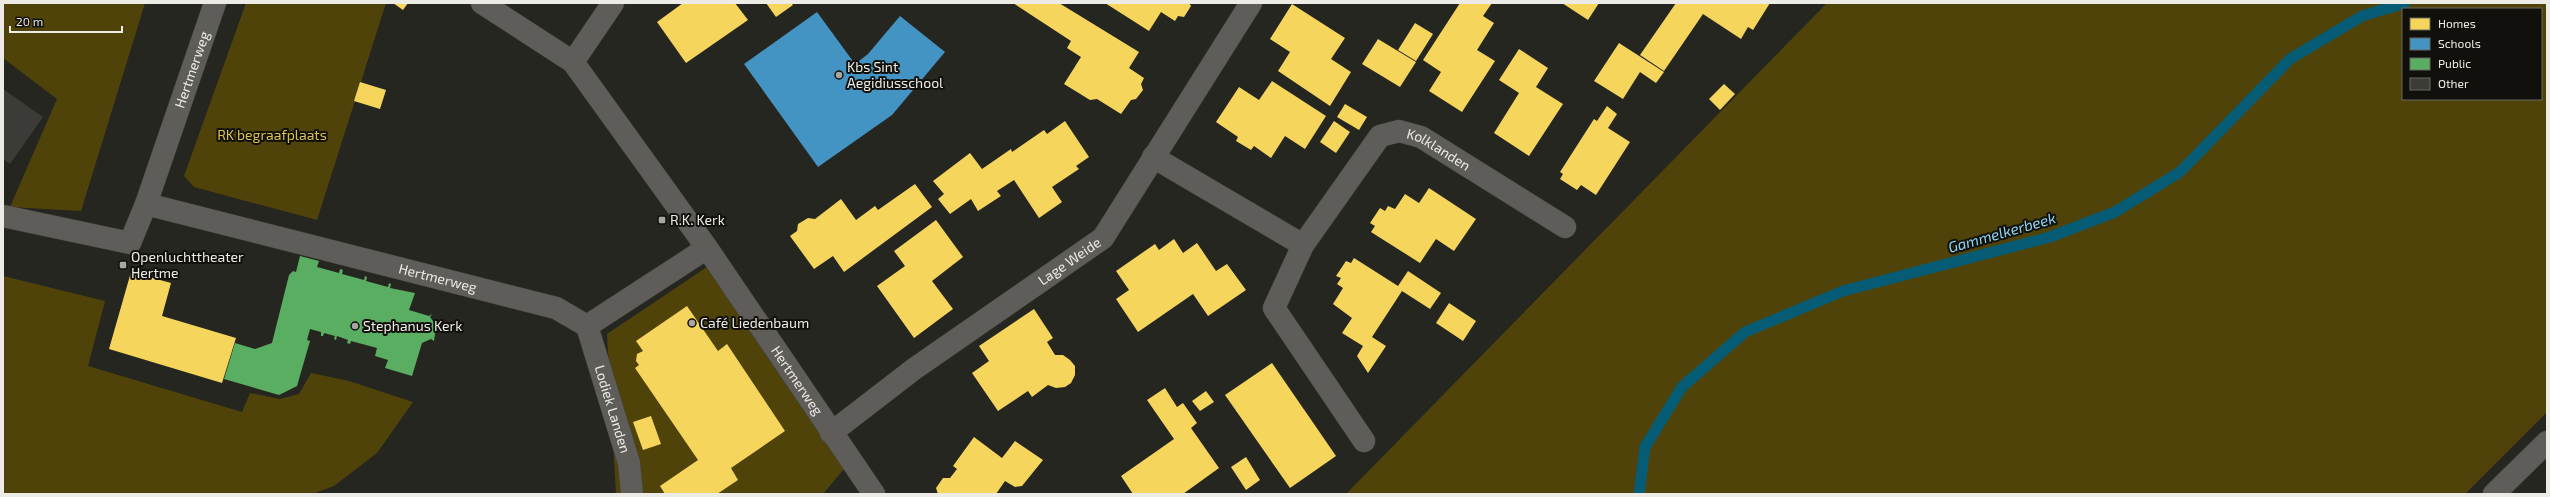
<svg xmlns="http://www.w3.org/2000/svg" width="2550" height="497" viewBox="0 0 2550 497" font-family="'Exo 2',sans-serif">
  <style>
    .green { fill: #4f430a; fill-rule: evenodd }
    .homes { fill: #f6d55c }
    .schools { fill: #4393c3 }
    .public { fill: #5aae61 }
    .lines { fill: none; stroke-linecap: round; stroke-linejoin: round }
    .stream { stroke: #065c74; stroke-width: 11 }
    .building { fill: #3b3b37 }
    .minor-casing { stroke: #43433f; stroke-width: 23 }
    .minor { stroke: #5e5d5a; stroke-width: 22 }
    .poi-dot { fill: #a7a6a0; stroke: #11100c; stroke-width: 1.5 }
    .labels { text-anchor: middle; stroke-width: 4; stroke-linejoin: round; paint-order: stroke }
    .poi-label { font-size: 14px; fill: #ecebe5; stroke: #11100c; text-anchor: start }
    .street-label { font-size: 14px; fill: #ecebe5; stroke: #11100c }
    .park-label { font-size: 14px; fill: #dbc24c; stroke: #11100c }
    .water-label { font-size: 15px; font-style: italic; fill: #8dd5f3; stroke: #11100c }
  </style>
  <rect width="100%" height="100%" fill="#262621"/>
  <g class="green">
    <path d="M3 3H145L81 211 10 207 57 99 3 58Z"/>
    <path d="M246 3H386L317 220 194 187 184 176Z"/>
    <path d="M1827 3H2547V412L2465 494H1346ZM2403 9H2541V99H2403Z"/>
    <path d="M707 267 844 469 823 494H616L607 334Z"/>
    <path d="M3 276 105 301 88 366 242 412 250 393 280 399 299 394 311 373 349 381 413 402 377 453 334 486 312 494H3Z"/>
  </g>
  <g class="homes">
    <path d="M393 3H408L403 10Z"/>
    <path d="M683 3H735L748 20 686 63 657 22Z"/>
    <path d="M766 3H791L793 5 776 17Z"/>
    <path d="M1013 3H1059L1139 52 1129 68 1144 78 1141 84 1143 90 1136 99 1131 100 1121 114 1097 99 1090 100 1064 84 1081 57 1067 48 1071 41Z"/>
    <path d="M1105 3H1189L1191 6 1184 17 1178 16 1175 21 1161 12 1149 31Z"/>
    <path d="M1460 3H1492L1483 16 1494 23 1477 50 1495 61 1462 112 1429 91 1441 72 1423 60Z"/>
    <path d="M1562 3H1599L1588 20Z"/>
    <path d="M1676 3H1770L1753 30 1748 27 1741 39 1703 14 1664 71 1640 55Z"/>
    <path d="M1292 4 1345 38 1331 59 1351 72 1330 106 1278 71 1290 52 1270 39Z"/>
    <path d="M1415 23 1433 34 1416 61 1398 50Z"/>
    <path d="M1378 39 1416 62 1400 87 1362 64Z"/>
    <path d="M1619 43 1664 72 1656 83 1640 72 1623 99 1594 81Z"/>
    <path d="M1519 49 1548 68 1536 87 1563 104 1529 156 1494 133 1519 93 1499 80Z"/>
    <path d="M1272 81 1326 116 1305 149 1285 136 1271 158 1254 146 1251 150 1236 141 1238 137 1216 122 1239 87 1259 100Z"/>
    <path d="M360 82 386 90 380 109 354 101Z"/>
    <path d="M1724 84 1735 94 1720 110 1709 99Z"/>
    <path d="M1345 104 1367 117 1359 130 1337 117Z"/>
    <path d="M1607 106 1617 114 1608 128 1630 142 1596 195 1581 185 1577 190 1560 179 1563 174 1560 172 1594 119 1597 121Z"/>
    <path d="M1065 121 1089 157 1076 166 1079 169 1052 187 1062 202 1039 218 1014 180 997 191 1001 196 978 211 971 199 950 214 938 199 944 194 933 181 970 153 982 169 1011 149 1012 152 1044 130 1047 134Z"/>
    <path d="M1334 121 1350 132 1336 153 1320 142Z"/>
    <path d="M915 184 932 207 844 272 833 256 814 269 790 236 797 231 798 224 808 218 815 219 841 199 856 220 875 206 878 210Z"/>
    <path d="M1429 188 1476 219 1454 251 1436 239 1420 263 1371 232 1375 226 1370 223 1380 208 1385 211 1388 206 1395 209 1405 194 1419 203Z"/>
    <path d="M936 220 963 257 932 281 953 309 914 338 877 286 905 266 894 251Z"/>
    <path d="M1174 239 1183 253 1197 243 1216 271 1227 264 1246 290 1208 316 1193 294 1138 332 1116 299 1129 290 1116 271 1155 244 1159 250Z"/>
    <path d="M1354 258 1398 286 1408 271 1441 293 1430 309 1402 291 1372 337 1386 346 1368 373 1357 356 1363 346 1342 333 1352 318 1333 304 1343 288 1337 284 1341 278 1336 276 1346 261 1351 263Z"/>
    <path d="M131 272 171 283 162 316 236 338 222 383 109 349Z"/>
    <path d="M1449 303 1476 321 1463 341 1436 323Z"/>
    <path d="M687 306 718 351 727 344 785 431 731 468 738 480 717 494H665L660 486 698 460 635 368 639 365 636 361 637 354 643 351 636 341Z"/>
    <path d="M1034 309 1053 338 1047 342 1055 355H1063L1070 360 1075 366V375L1071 383 1065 387 1056 388 1048 385 1032 397 1028 391 998 411 972 373 989 361 979 346Z"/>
    <path d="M1272 363 1336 456 1290 488 1225 395Z"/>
    <path d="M1165 388 1177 407 1183 403 1197 423 1191 428 1219 468 1183 494H1133L1121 476 1174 439 1147 400Z"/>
    <path d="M1206 391 1214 402 1200 411 1192 401Z"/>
    <path d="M651 416 661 444 643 450 633 422Z"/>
    <path d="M974 437 1002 458 1015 441 1043 460 1022 486 1015 487 1005 481 996 494H938L936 488 943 478H950L957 469 953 466Z"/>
    <path d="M1246 457 1260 480 1246 490 1231 467Z"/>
  </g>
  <path class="schools" d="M817 12 855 64 868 54 900 16 945 52 892 115 818 167 744 64Z"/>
  <path class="public" d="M300 256 319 261 317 267 339 273 340 269 343 270 342 274 364 280 365 276 367 277 366 281 388 287 389 283 391 284 390 288 415 293 409 310 429 316 432 314 430 317 438 328H436L434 341 431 339 422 343 412 376 385 368 388 360 375 356 377 348 351 341 350 344 347 343 348 340 337 336 336 340 334 339 335 336 324 333 323 336H321V332L310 329 307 340 310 341 297 386 279 395 224 379 235 343 255 349 272 343 289 275 293 271 296 272Z"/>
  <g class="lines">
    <path class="stream" d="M1639 494 1645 447 1682 387 1745 332 1843 291 2050 237 2115 212 2180 172 2290 59 2362 16 2405 3"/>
  </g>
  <path class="building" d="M3 89 43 117 10 164 3 159Z"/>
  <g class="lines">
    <defs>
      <g id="minor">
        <path id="s1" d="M482 3 573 62 707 248 874 494"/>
        <path d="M573 62 613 3"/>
        <path d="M1153 157 1303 245"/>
        <path id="s2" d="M146 204 215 3"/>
        <path id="s3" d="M3 216 130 243 146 204 556 308 587 326"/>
        <path id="s4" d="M587 326 629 463 632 494"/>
        <path d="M587 326 707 248"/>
        <path id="s5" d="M831 433 914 369 1103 238 1251 3"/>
        <path id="s6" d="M1364 441 1274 308 1303 245 1380 136 1399 131 1421 137 1565 227"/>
        <path d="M2494 494 2547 442"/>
      </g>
    </defs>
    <use href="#minor" class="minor-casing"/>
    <use href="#minor" class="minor"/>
  </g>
  <g class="poi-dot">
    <circle cx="839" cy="75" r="4"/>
    <rect x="658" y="216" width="8" height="8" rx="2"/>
    <rect x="119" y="261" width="8" height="8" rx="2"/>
    <circle cx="692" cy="323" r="4"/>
    <circle cx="355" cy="326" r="4"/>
  </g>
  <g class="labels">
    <g class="poi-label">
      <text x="847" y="72">Kbs Sint<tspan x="847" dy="16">Aegidiusschool</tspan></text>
      <text x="670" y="225">R.K. Kerk</text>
      <text x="131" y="262">Openluchttheater<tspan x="131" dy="16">Hertme</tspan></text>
      <text x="700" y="328">Café Liedenbaum</text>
      <text x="363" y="331">Stephanus Kerk</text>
    </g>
    <g class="street-label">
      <text dy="5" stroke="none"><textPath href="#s2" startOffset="142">Hertmerweg</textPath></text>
      <text dy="5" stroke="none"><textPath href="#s6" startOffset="427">Kolklanden</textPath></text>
      <text dy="5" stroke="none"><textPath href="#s5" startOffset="294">Lage Weide</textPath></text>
      <text dy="5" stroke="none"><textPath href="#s3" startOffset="473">Hertmerweg</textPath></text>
      <text dy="5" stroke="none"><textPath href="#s1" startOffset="498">Hertmerweg</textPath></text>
      <text dy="5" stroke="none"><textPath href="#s4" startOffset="87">Lodiek Landen</textPath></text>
    </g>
    <g class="park-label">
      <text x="272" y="140">RK begraafplaats</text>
    </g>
    <g class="water-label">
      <text transform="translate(2002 233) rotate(-16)" y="5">Gammelkerbeek</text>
    </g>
  </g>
  <rect width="2550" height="497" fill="none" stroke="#ecebe5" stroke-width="8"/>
  <rect x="2402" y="8" width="140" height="92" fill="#11100c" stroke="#696863"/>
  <rect x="2410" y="18" width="20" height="12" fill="#f6d55c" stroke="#696863"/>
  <text x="2438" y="28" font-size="12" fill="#ecebe5">Homes</text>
  <rect x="2410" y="38" width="20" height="12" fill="#4393c3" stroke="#696863"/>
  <text x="2438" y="48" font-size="12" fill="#ecebe5">Schools</text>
  <rect x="2410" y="58" width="20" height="12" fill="#5aae61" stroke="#696863"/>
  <text x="2438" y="68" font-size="12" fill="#ecebe5">Public</text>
  <rect x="2410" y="78" width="20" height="12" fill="#3b3b37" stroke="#696863"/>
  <text x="2438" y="88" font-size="12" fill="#ecebe5">Other</text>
  <path d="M10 26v6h112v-6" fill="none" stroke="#ecebe5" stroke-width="2"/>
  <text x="16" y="26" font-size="12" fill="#ecebe5" stroke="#11100c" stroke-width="3" paint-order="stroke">20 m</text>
</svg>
